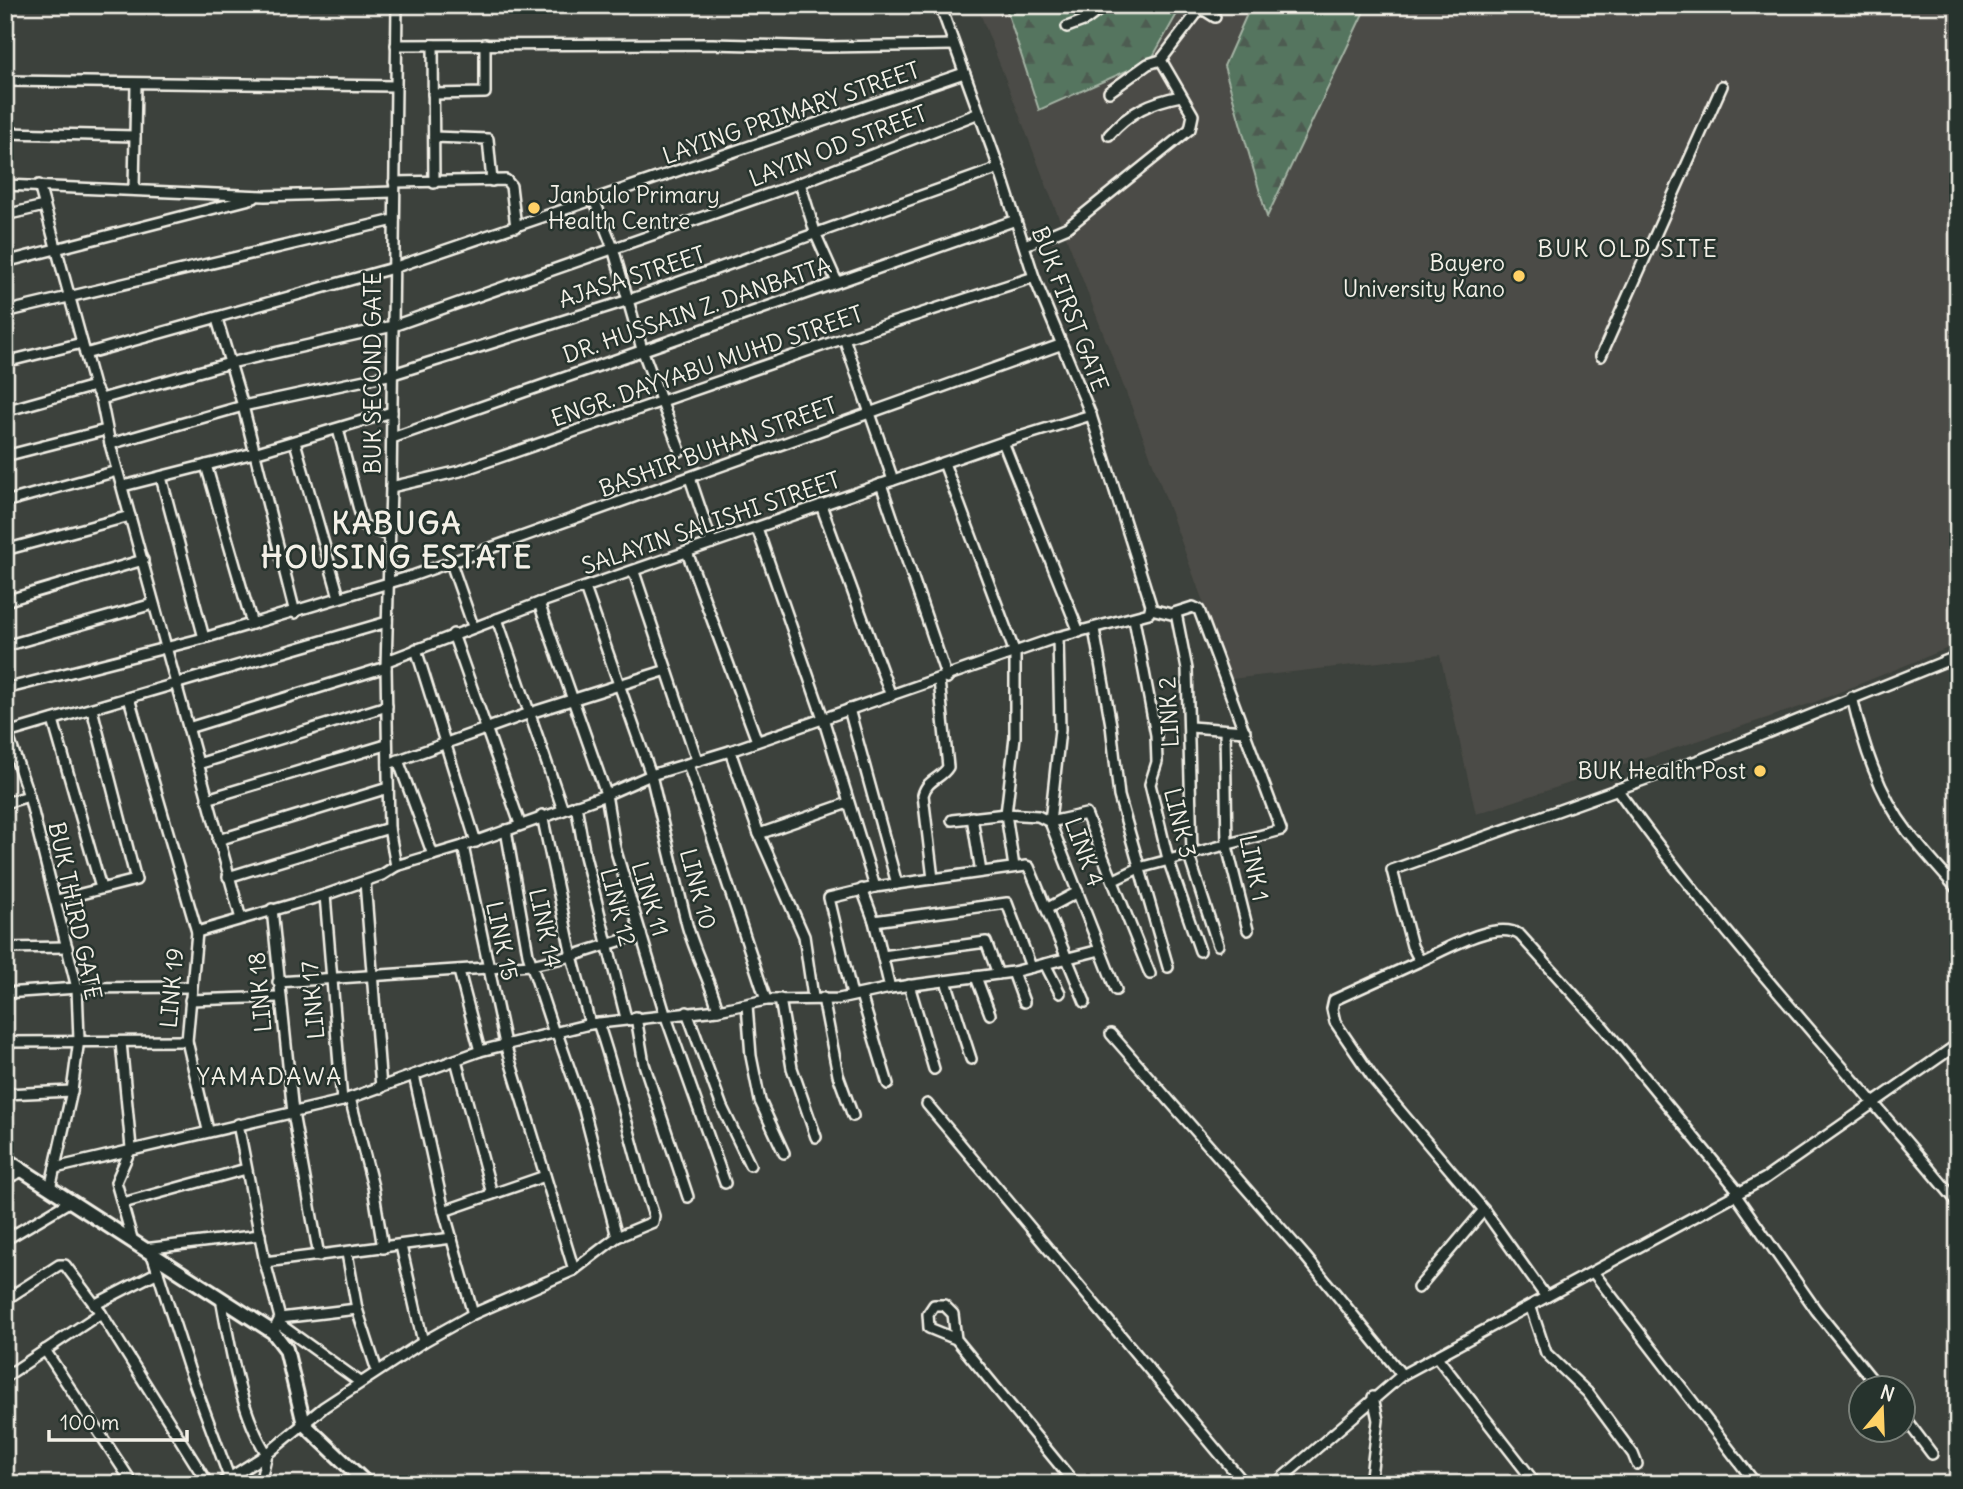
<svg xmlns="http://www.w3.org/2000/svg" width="1963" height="1489" viewBox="0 0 1963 1489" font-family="Delius,sans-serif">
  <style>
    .built { fill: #4c4b46 }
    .forest { fill: url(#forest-firs); stroke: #a4b3a4; stroke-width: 2 }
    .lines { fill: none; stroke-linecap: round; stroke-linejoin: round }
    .street-casing { stroke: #f4f1e8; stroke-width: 14 }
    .secondary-casing { stroke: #f4f1e8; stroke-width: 18 }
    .street { stroke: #26332d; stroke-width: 9 }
    .secondary { stroke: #26332d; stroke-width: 12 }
    .poi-dot { fill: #ffd166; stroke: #26332d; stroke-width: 2.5 }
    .labels { text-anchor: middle; stroke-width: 5; stroke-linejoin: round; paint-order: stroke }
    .street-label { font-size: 23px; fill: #f4f1e8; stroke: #26332d }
    .poi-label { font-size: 23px; fill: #f4f1e8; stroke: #26332d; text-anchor: end }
    .neighbourhood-label { font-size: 24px; letter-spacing: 2px; fill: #f4f1e8; stroke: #26332d }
    .district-label { font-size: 30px; font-weight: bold; letter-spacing: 2px; fill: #f4f1e8; stroke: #26332d }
  </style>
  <defs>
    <pattern id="forest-firs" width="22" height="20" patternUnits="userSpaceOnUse" patternTransform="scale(1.75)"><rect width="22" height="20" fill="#55755f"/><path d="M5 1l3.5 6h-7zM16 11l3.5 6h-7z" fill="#4e5c51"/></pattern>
  </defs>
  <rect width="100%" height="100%" fill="#3c413c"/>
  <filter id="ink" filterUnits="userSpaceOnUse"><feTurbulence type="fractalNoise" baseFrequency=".0143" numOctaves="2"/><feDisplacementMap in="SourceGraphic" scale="14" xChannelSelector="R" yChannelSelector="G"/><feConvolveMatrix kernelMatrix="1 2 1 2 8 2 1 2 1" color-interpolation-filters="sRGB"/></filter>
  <g filter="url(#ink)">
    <path class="built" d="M977 5H1958V644L1815 702 1476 814 1440 655 1231 679 1147 447Z"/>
    <g class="forest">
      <path d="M1005 5H1182L1151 60 1039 110Z"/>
      <path d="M1251 5H1367L1267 217 1224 66Z"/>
    </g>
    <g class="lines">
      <defs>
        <g id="street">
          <path d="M1199 7 1215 17"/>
          <path d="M1067 27 1086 20 1106 5"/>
          <path d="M396 45 712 44 827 47 954 45"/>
          <path d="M433 45 434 183"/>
          <path d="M5 81 395 86"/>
          <path d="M1109 92 1148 64 1161 60"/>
          <path d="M433 94 485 93V44"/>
          <path d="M5 133 135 136"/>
          <path d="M1109 135C1130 112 1150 102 1181 96"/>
          <path d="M434 137 488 139 492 181"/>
          <path d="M394 182 506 180 511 186 516 227"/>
          <path d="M800 183 816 235 837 282"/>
          <path d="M5 185 265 196 394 192"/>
          <path d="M39 185 94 386 101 399 110 444 241 919"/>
          <path d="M134 188 136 84"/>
          <path d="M595 202 613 248 642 349 680 451"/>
          <path d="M5 215 44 206"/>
          <path d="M1025 245 1068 227 1190 129 1193 115 1161 60 1197 13 1199 7 1197 5"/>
          <path d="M5 262 254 198"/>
          <path d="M5 312 394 220"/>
          <path d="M217 319 243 406 295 613"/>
          <path d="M844 338 893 480"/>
          <path d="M85 354 393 268 964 73"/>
          <path d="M1601 356 1722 86"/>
          <path d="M5 362 82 343"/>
          <path d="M101 399 230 363 393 326 800 183 979 113"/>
          <path d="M5 411 94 386"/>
          <path d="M338 429 363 525 389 536"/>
          <path d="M392 438 1016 220"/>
          <path d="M295 442 339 597"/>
          <path d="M1003 442 1079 632"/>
          <path d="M110 444 243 406 393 374 629 300 999 168"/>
          <path d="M5 456 106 430"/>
          <path d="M944 463 1015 653V737L1006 814 1014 867"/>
          <path d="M206 465 252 624"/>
          <path d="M161 477 204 638"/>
          <path d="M690 478 712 543"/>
          <path d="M881 484 947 678"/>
          <path d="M123 486 254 453 392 412"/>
          <path d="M391 487 460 471 833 342 1034 277"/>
          <path d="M5 502 117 471"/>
          <path d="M821 505 891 696"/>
          <path d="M757 528 823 718 875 887"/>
          <path d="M5 550 130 516"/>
          <path d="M687 552 757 741"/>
          <path d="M451 563 473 626"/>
          <path d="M634 572 697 760"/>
          <path d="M585 588 651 775 687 925C695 954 710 980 718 1010"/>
          <path d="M5 601 143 560"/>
          <path d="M539 603 606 794 615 848 665 1014 725 1183"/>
          <path d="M1176 613 1187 669 1192 853"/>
          <path d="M497 619 563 810"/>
          <path d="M1134 619 1156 735 1157 762 1150 784 1168 859 1200 951"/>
          <path d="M1094 629 1111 725 1119 796 1168 967"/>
          <path d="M453 634 520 824"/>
          <path d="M1058 637 1060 730 1050 822 1116 990"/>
          <path d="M5 646 153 604"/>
          <path d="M416 649 476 842"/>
          <path d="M387 661 539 603 1003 442 1091 415"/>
          <path d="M5 689 204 638 412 576 1060 345"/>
          <path d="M1852 697C1863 744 1878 793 1908 832 1924 852 1941 871 1958 890"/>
          <path d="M129 698 197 932 187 1041 208 1130"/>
          <path d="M849 709 897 884"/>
          <path d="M53 720 101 888"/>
          <path d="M5 727 29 796 77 988 79 1039 72 1091 50 1189"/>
          <path d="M1190 727 1245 731"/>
          <path d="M188 728 386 667"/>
          <path d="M1225 730 1227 846 1248 930"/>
          <path d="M7 733 387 622"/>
          <path d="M730 751 759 834 804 936 813 997"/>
          <path d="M398 760 433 855"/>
          <path d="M198 764 387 706"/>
          <path d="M388 764 530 713 667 670"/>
          <path d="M688 764 766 1000"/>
          <path d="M1617 789C1720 934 1844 1065 1958 1203"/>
          <path d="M207 799 386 745"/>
          <path d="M5 803 29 796"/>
          <path d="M576 805 585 856 626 1018"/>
          <path d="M542 815 572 956 590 1024"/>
          <path d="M972 817 981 872"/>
          <path d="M952 820 1006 814 1038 816 1050 822 1086 814 1150 974"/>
          <path d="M506 830 528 954 554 1033"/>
          <path d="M759 834 848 803"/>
          <path d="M218 840 388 788"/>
          <path d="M463 846 505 1044 574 1270"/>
          <path d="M1188 853 1218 945"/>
          <path d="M396 866 389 828 386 667 391 487 397 5"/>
          <path d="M228 877 389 828"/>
          <path d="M933 879 923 795C927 779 941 779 948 767L939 680"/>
          <path d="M1114 880 1139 868 1281 830 1199 610 1193 607 1171 614 1151 609"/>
          <path d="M365 881 381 1088"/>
          <path d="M862 889 874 921 890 988"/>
          <path d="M325 895 342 1101"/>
          <path d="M57 900 136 880 92 709"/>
          <path d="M1048 908 1078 892"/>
          <path d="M272 909 293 1113 319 1256"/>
          <path d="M874 921 1007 903 1031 967"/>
          <path d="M197 932 325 895 382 875 396 866 463 846 603 796 651 775 730 751 1058 637 1149 613 1151 605 1091 415 1034 277 999 168 940 5"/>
          <path d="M5 948 67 947"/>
          <path d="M883 956 986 942 998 974"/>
          <path d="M1420 961 1334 1000 1332 1009 1335 1022 1375 1081 1484 1210 1546 1297"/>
          <path d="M1045 964 1060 993"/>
          <path d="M459 971 480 1051"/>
          <path d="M1013 972 1024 1002"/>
          <path d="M976 977 990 1014"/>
          <path d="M946 981 971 1059"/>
          <path d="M278 982 531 965 572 956 641 934"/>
          <path d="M909 985 934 1069"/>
          <path d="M5 993 77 988 190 987"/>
          <path d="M852 995 829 898 875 887 1026 866 1029 867 1085 1002"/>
          <path d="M861 995 888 1084"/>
          <path d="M823 998 838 1075 853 1116"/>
          <path d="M780 999 792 1068 816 1137"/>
          <path d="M190 1000 279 997"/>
          <path d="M747 1005 751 1056 760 1101 784 1153"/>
          <path d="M687 1012 722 1107 750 1165"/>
          <path d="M636 1017 644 1064 688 1197"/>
          <path d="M557 1033 584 1110 617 1237"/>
          <path d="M1111 1034 1305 1256 1402 1375"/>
          <path d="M5 1042 187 1041"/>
          <path d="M121 1042 131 1148 116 1182 133 1242"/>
          <path d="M456 1060 492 1194"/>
          <path d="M414 1075 444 1211 473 1314"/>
          <path d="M5 1094 72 1091"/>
          <path d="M350 1098 373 1187 383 1248"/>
          <path d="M927 1104 1245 1484"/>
          <path d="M238 1124 265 1262 280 1318 273 1332"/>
          <path d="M55 1168 342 1101 480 1051 590 1024 718 1010 766 1000 839 999 890 988 1013 972 1100 950"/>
          <path d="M5 1179 23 1171"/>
          <path d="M1739 1192 1604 1028 1520 935C1496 919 1445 950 1420 961L1412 946 1392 870 1702 759 1958 656"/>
          <path d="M1735 1194 1816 1310 1879 1388"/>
          <path d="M123 1203 246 1169"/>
          <path d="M444 1211 545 1176"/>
          <path d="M5 1240 69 1202"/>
          <path d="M401 1246 423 1342"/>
          <path d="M144 1249 260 1235"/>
          <path d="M347 1253 357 1309 377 1371"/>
          <path d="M152 1254 189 1369 229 1477"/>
          <path d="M265 1262 452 1238"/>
          <path d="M1593 1272 1756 1484"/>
          <path d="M1418 1288 1484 1210"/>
          <path d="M221 1298C230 1346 240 1413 267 1454L260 1484"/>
          <path d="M5 1300 59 1265H65L101 1313 208 1484"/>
          <path d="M94 1305 158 1272"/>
          <path d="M1531 1308 1546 1353 1588 1393 1633 1454 1637 1464"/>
          <path d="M280 1318 357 1309"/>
          <path d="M278 1323 360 1382"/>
          <path d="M956 1339 929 1328 928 1314 934 1305H944L953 1314 956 1339 1075 1484"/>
          <path d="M45 1350 133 1484"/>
          <path d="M1437 1357 1536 1484"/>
          <path d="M5 1377 101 1313"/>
          <path d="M1904 1417 1932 1454"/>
          <path d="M220 1484 267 1454 324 1407 423 1342 473 1314 574 1270 617 1237 653 1222 654 1216C632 1152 620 1086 598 1023"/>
          <path d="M1275 1484 1402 1375 1766 1178 1958 1044"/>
          <path d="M1370 1484 1378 1420 1373 1397"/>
        </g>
        <path id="secondary" d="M5 1159 273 1332 286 1349 304 1424 367 1484"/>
      </defs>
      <use href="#street" class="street-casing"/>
      <use href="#secondary" class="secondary-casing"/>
      <use href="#street" class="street"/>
      <use href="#secondary" class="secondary"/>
    </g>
  </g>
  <g class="poi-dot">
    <circle cx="534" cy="208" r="7"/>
    <circle cx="1519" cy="276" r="7"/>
    <circle cx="1760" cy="771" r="7"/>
  </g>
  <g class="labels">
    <g class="street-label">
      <text transform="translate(791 113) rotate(-19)" y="8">LAYING PRIMARY STREET</text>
      <text transform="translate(838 146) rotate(-21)" y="8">LAYIN OD STREET</text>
      <text transform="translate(632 277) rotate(-18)" y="8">AJASA STREET</text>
      <text transform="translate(1070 309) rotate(69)" y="8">BUK FIRST GATE</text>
      <text transform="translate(697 310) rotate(-19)" y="8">DR. HUSSAIN Z. DANBATTA</text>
      <text transform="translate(707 366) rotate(-19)" y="8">ENGR. DAYYABU MUHD STREET</text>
      <text transform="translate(373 373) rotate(-90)" y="8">BUK SECOND GATE</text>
      <text transform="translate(718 447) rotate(-20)" y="8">BASHIR BUHAN STREET</text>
      <text transform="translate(711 523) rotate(-19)" y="8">SALAYIN SALISHI STREET</text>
      <text transform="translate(1169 712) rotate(-93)" y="8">LINK 2</text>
      <text transform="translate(1180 823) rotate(76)" y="8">LINK 3</text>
      <text transform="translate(1084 852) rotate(70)" y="8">LINK 4</text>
      <text transform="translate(1254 868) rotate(78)" y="8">LINK 1</text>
      <text transform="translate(698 889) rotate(75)" y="8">LINK 10</text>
      <text transform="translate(650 899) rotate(73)" y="8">LINK 11</text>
      <text transform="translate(618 907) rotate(75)" y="8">LINK 12</text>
      <text transform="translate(75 911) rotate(78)" y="8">BUK THIRD GATE</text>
      <text transform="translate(545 928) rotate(78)" y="8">LINK 14</text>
      <text transform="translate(502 941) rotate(78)" y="8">LINK 15</text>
      <text transform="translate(172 988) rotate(-85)" y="8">LINK 19</text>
      <text transform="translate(260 992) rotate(-95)" y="8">LINK 18</text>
      <text transform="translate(313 1000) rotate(-95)" y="8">LINK 17</text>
    </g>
    <g class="poi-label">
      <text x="548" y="203" text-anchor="start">Janbulo Primary<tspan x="548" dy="26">Health Centre</tspan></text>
      <text x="1505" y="271">Bayero<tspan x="1505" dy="26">University Kano</tspan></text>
      <text x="1746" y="779">BUK Health Post</text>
    </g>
    <g class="neighbourhood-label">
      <text x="1628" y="257">BUK OLD SITE</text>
      <text x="270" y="1085">YAMADAWA</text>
    </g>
    <g class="district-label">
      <text x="397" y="534">KABUGA<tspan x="397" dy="34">HOUSING ESTATE</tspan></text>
    </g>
  </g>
  <rect width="1963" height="1489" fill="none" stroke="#26332d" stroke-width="28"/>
  <rect x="14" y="14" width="1935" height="1461" fill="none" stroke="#f4f1e8" stroke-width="2.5" filter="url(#ink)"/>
  <g transform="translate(1882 1409) rotate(19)"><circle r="33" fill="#26332d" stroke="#787f78" stroke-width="2"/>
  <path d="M0-5L12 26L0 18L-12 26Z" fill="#ffd166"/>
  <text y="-10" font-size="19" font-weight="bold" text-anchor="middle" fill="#f4f1e8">N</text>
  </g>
  <path d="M49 1430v10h138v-10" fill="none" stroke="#f4f1e8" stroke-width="3.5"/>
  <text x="60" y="1430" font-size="21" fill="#f4f1e8" stroke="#26332d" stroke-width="5" paint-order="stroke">100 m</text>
</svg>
